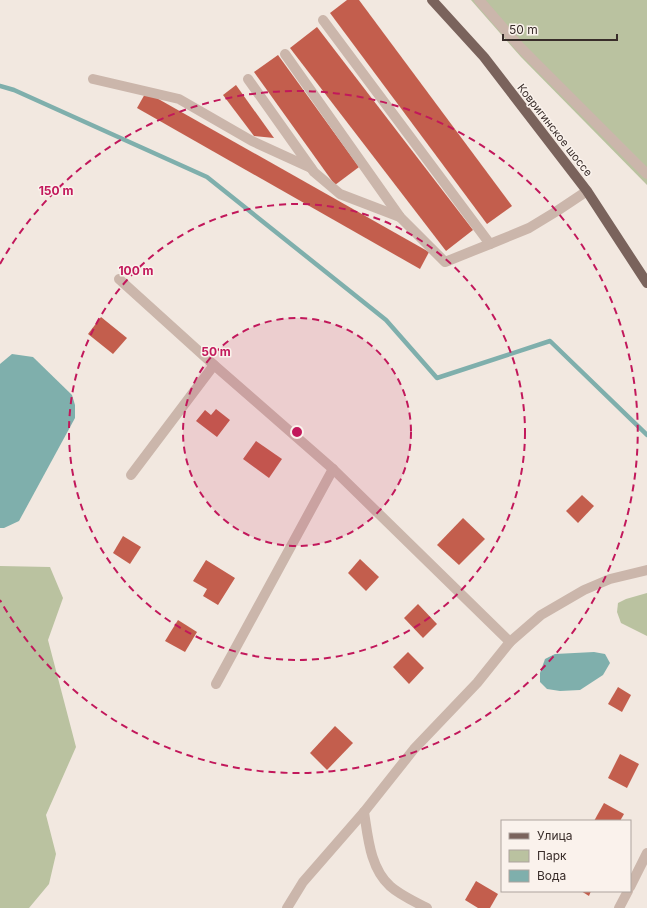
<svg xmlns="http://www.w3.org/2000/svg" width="647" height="908" viewBox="0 0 647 908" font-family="Inter,sans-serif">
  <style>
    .green { fill: #bac2a0 }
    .water { fill: #7fafac }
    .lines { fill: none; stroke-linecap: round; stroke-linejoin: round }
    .stream { stroke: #7fafac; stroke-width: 4.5 }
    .building { fill: #c35e4d }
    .minor { stroke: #cbb6ab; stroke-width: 10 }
    .major { stroke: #7a635c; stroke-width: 10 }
    .ring { fill: none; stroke: #c2185b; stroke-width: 2; stroke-dasharray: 7 5 }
    .labels { text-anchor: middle; stroke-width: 3; stroke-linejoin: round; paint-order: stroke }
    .street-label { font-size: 11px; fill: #392d2a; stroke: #faf2ec }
    .centre { fill: #c2185b; stroke: #faf2ec; stroke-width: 2 }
    .ring-label { font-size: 12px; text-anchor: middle; font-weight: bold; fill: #c2185b; stroke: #faf2ec; stroke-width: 3; stroke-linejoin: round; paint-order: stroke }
  </style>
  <rect width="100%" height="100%" fill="#f2e8e0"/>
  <g class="green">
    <path d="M471 0H647V185L521 57Z"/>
    <path d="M0 566 50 567 63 598 48 640 76 747 46 815 56 854 49 884 29 908H0Z"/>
    <path d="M647 593V636L621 623 617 612 618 603 626 599Z"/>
  </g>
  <g class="water">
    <path d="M12 354 33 357 72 395 75 405V418L19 521 4 528H0V364Z"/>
    <path d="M594 652 605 654 610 663 603 675 580 690 560 691 547 689 540 682V673L545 659 555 654Z"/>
  </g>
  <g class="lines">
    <path class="stream" d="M0 86 14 90 207 177 386 320 437 378 550 341 647 435"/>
  </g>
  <g class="building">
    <path d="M347 0H359L512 206 487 224 330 13Z"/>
    <path d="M317 27 473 230 446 251 290 48Z"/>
    <path d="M278 55 359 167 335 185 254 72Z"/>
    <path d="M236 85 274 138 254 136 223 95Z"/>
    <path d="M146 92 429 252 420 269 137 108Z"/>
    <path d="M101 317 127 338 113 354 88 334Z"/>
    <path d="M216 409 230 420 217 437 196 421 205 410 211 415Z"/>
    <path d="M256 441 282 459 269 478 243 459Z"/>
    <path d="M582 495 594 506 578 523 566 511Z"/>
    <path d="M463 518 485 539 459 565 437 545Z"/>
    <path d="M123 536 141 547 130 564 113 553Z"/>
    <path d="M360 559 379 577 366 591 348 573Z"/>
    <path d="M206 560 235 578 218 605 203 596 207 589 193 581Z"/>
    <path d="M418 604 437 624 423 638 404 618Z"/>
    <path d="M178 620 197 632 185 652 165 641Z"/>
    <path d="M408 652 424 668 409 684 393 667Z"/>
    <path d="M618 687 631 695 622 712 608 704Z"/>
    <path d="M335 726 353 743 327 770 310 753Z"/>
    <path d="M620 754 639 764 627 788 608 778Z"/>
    <path d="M604 803 624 814 620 821H594Z"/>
    <path d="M476 881 498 894 490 908H478L465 900Z"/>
    <path d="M581 891H591L589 896Z"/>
  </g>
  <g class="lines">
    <g class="minor">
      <path d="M479 0 520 47 647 174"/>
      <path d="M323 20 490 244 529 228 557 211 587 191"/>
      <path d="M285 54 400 217 445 262 490 244"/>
      <path d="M93 79 179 99 252 141 311 168"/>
      <path d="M248 79 314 172 340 194 400 217"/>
      <path d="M119 279 214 365 333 469 510 642"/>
      <path d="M131 475 214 365"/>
      <path d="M216 684 333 469"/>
      <path d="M364 812C368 837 370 868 390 886 400 895 415 902 427 908"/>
      <path d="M630 887 647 853"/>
      <path d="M287 908 303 882 364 812 414 749 477 683 510 642 541 615 584 590 610 579 647 570"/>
      <path d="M619 908 628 891"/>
    </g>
    <path class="major" d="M432 0 484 57 587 191 647 283"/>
  </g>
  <circle cx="297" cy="432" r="114" fill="#c2185b" fill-opacity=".12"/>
  <g class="ring">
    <circle cx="297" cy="432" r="114"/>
    <circle cx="297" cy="432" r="228"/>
    <path d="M0 264A341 341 0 1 1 0 600"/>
  </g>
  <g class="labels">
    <g class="street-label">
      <text transform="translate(555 130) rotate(52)" y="4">Ковригинское шоссе</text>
    </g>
  </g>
  <circle cx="297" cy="432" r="6" class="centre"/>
  <g class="ring-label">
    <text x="56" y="195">150 m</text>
    <text x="136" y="275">100 m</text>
    <text x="216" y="356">50 m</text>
  </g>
  <rect x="501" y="820" width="130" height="72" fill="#faf2ec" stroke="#ada39e"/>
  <rect x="509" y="833" width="20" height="6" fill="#7a635c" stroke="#ada39e"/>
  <text x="537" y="840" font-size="12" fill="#392d2a">Улица</text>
  <rect x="509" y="850" width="20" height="12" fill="#bac2a0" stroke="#ada39e"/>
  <text x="537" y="860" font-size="12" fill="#392d2a">Парк</text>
  <rect x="509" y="870" width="20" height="12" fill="#7fafac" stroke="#ada39e"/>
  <text x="537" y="880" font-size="12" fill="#392d2a">Вода</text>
  <path d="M503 34v6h114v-6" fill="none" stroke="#392d2a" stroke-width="2"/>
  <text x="509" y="34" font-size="12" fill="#392d2a" stroke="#faf2ec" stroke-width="3" paint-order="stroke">50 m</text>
</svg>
